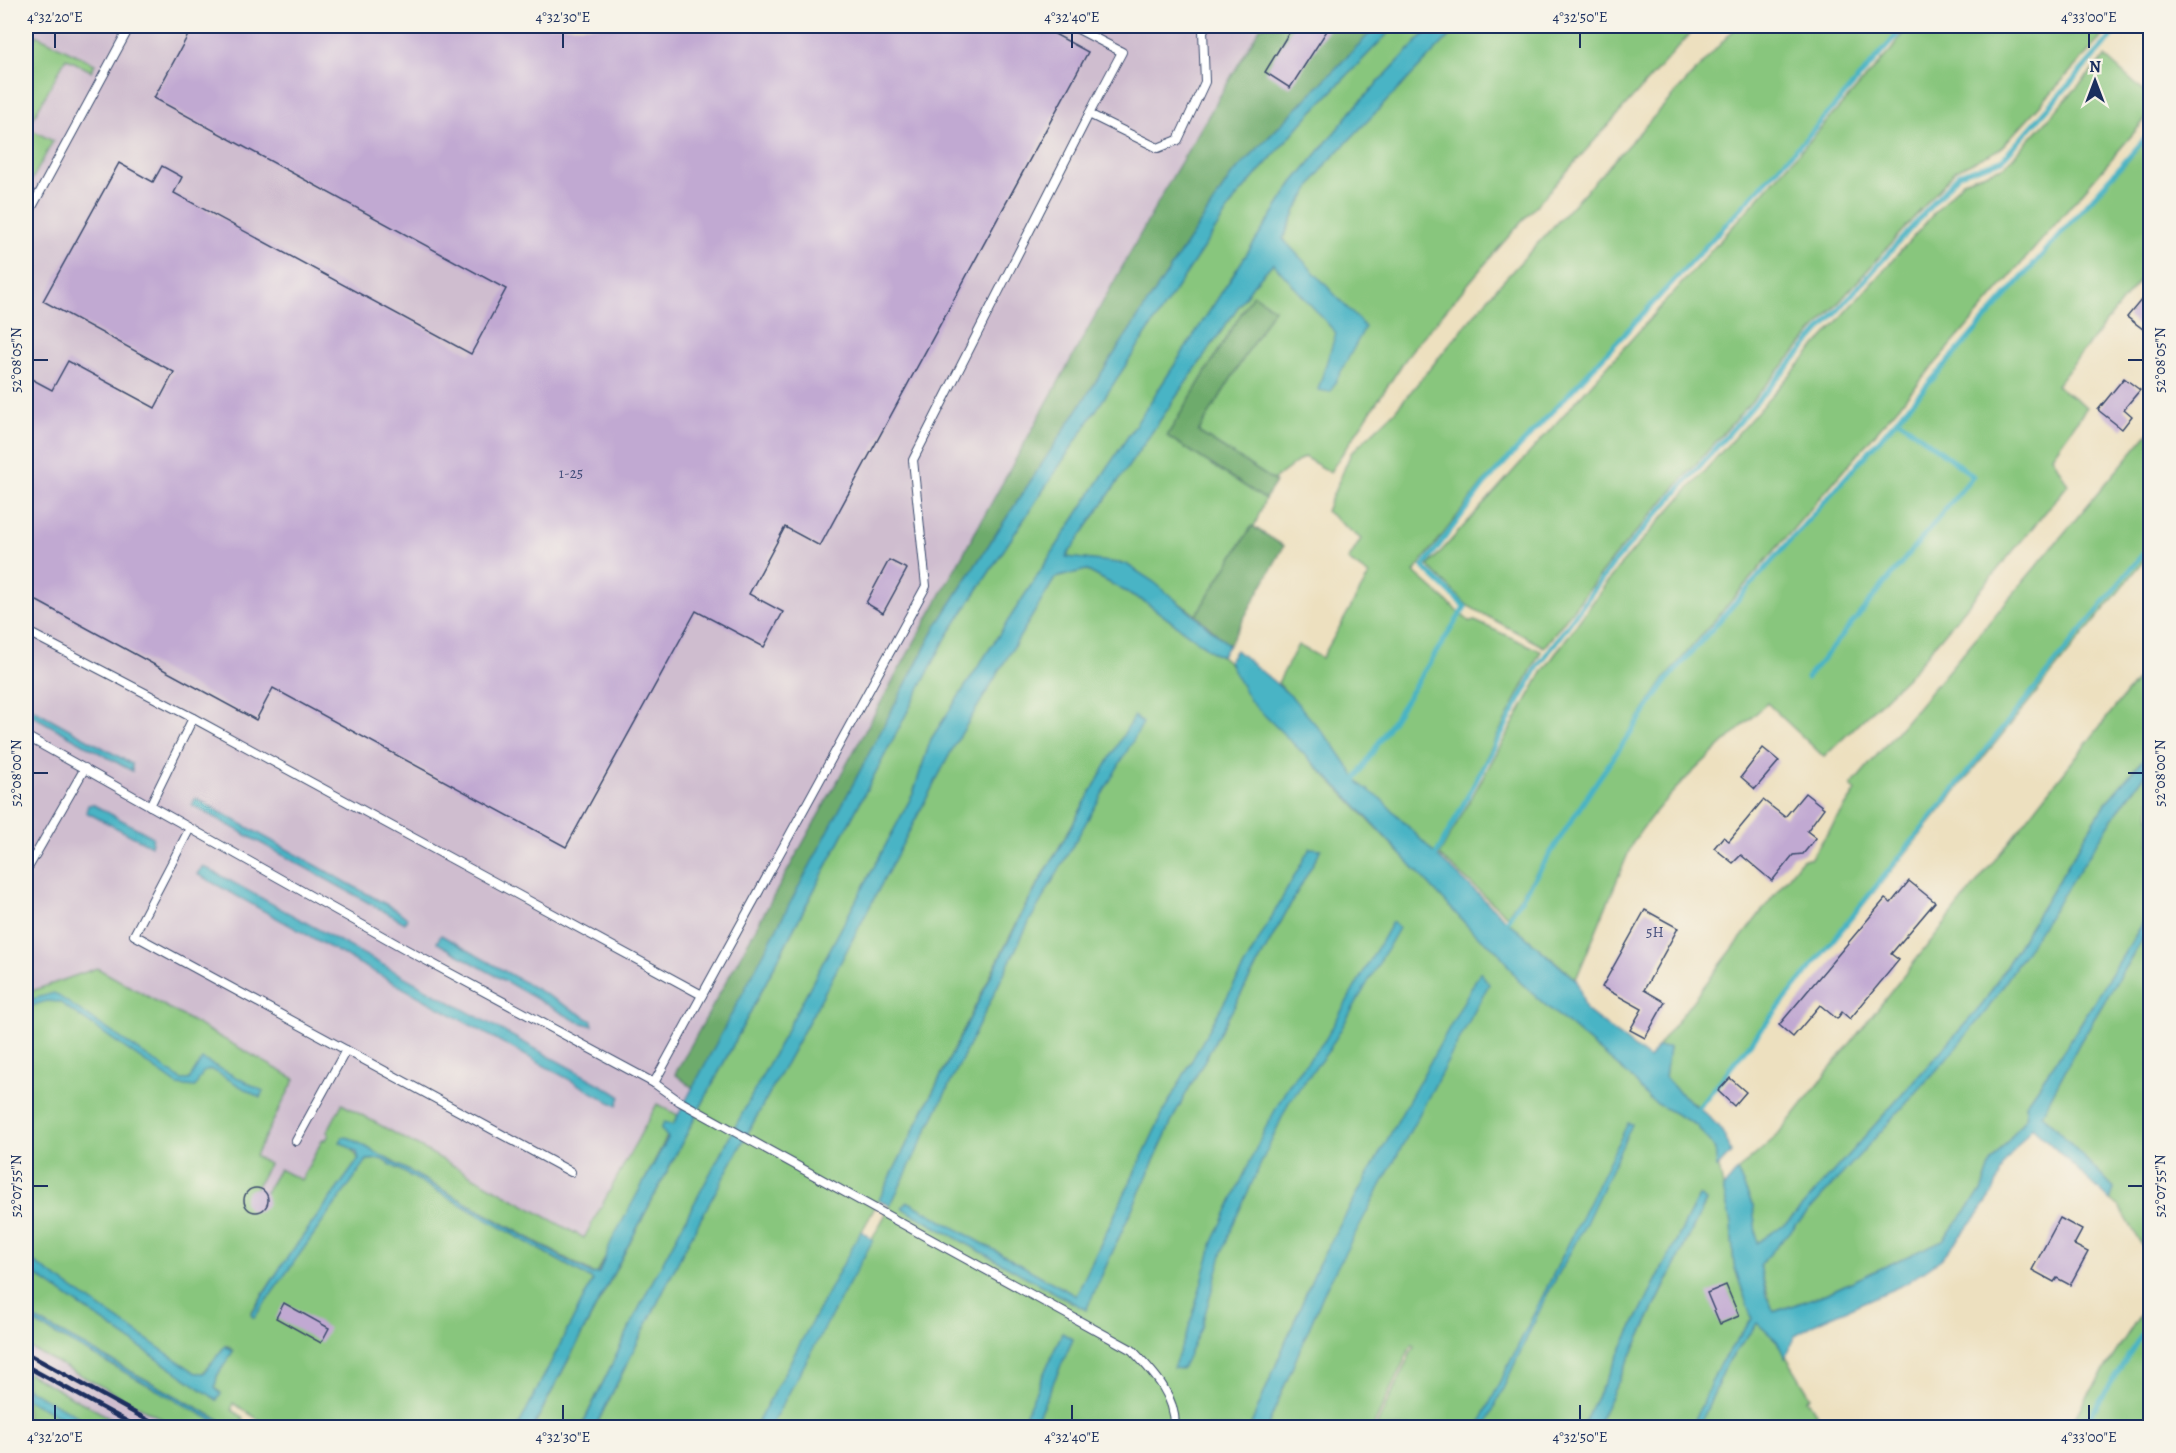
<svg xmlns="http://www.w3.org/2000/svg" width="2176" height="1453" viewBox="0 0 2176 1453" font-family="Alegreya,serif">
  <style>
    .industrial { fill: #cfbdcf }
    .green { fill: #88c67d; stroke: #527a6e; stroke-width: 1.5; fill-rule: evenodd }
    .forest { fill: #6eab6c; stroke: #446d65; stroke-width: 1.5 }
    .water { fill: #48b4c5; stroke: #327292; stroke-width: 1.5 }
    .lines { fill: none; stroke-linecap: round; stroke-linejoin: round }
    .stream { stroke: #48b4c5; stroke-width: 5 }
    .building { fill: #c1a9d2 }
    .lane-casing { stroke: #3a4a6d; stroke-width: 10 }
    .lane { stroke: #fff; stroke-width: 8 }
    .rail { stroke: #1b2f5e; stroke-width: 4.5 }
    .ticks { fill: none; stroke: #1b2f5e; stroke-width: 2 }
    .labels { text-anchor: middle; stroke-width: 6; stroke-linejoin: round; paint-order: stroke }
    .number-label { font-size: 15px; fill: #444e7b }
    .neatline { fill: none; stroke: #1b2f5e; stroke-width: 2 }
    .ticks-label { font-size: 15px; text-anchor: middle; fill: #1b2f5e }
  </style>
  <rect width="100%" height="100%" fill="#f7f3e8"/>
  <filter id="ink" filterUnits="userSpaceOnUse"><feTurbulence type="fractalNoise" baseFrequency=".0167" numOctaves="2"/><feDisplacementMap in="SourceGraphic" scale="12" xChannelSelector="R" yChannelSelector="G"/><feConvolveMatrix kernelMatrix="1 2 1 2 8 2 1 2 1" color-interpolation-filters="sRGB"/></filter>
  <filter id="wash" filterUnits="userSpaceOnUse"><feTurbulence type="fractalNoise" baseFrequency=".008" numOctaves="4" result="noise"/><feDisplacementMap in="SourceGraphic" scale="24" xChannelSelector="R" yChannelSelector="G"/><feGaussianBlur stdDeviation="1.35" result="paint"/><feColorMatrix in="noise" values="0 0 0 0 0 0 0 0 0 0 0 0 0 0 0 0 0 1.4 0 .05"/><feComposite in="paint" operator="in"/></filter>
  <g filter="url(#wash)">
    <rect width="100%" height="100%" fill="#ede0bf"/>
    <g class="industrial">
      <path d="M26 26H1377L1324 82 937 625 960 662 560 1427H293L26 1296Z"/>
      <path d="M26 1346 177 1427H127L26 1372Z"/>
    </g>
    <g class="green">
      <path d="M1395 26H1432L1357 105 1293 183 931 739 913 794 649 1288 581 1427 533 1428 947 636 1236 198 1306 118Z"/>
      <path d="M1459 26H1697L1502 244 1411 351 1330 472 1304 457 1273 480 1198 432 1274 309 1253 294 1167 436 1265 499 1254 527 1252 526 1196 615 1126 564 1066 557 1253 285 1273 263 1297 208 1324 166Z"/>
      <path d="M1737 26H1904L1832 109 1584 379 1482 484 1414 572 1470 622 1475 621 1541 651 1436 855 1381 799 1367 791 1355 780 1335 747 1278 683 1298 645 1322 658 1369 575 1348 560 1361 539 1326 511 1351 453 1394 412 1494 291Z"/>
      <path d="M1908 26H2112L1999 150 1956 170 1613 558 1544 647 1468 606 1428 566 1892 49Z"/>
      <path d="M36 35 95 64 91 71 66 58 28 128 53 141 26 191V58Z"/>
      <path d="M2105 57 2150 97V114L1665 678 1507 916 1439 855 1543 671 1616 570 1963 181 2005 166Z"/>
      <path d="M2150 136V267L2056 385 2087 407 2052 456 2068 485 1913 671 1824 757 1767 703C1722 747 1666 789 1632 844L1576 979 1507 921 1629 735 1668 681 1720 619Z"/>
      <path d="M2150 431V553L1699 1107 1674 1089 1665 1077 1669 1048 1657 1047 1802 859H1810L1856 791 1851 786Z"/>
      <path d="M1086 570 1145 602 1215 654C1234 657 1243 694 1258 708 1333 782 1404 856 1474 933L1498 951 1519 981 1543 1003 1631 1077 1650 1100 1696 1125 1707 1136 1715 1149 1731 1223 1734 1265 1752 1319 1719 1365 1692 1427H1596L1706 1202 1699 1196 1582 1427H1376L1414 1346 1412 1344 1373 1427H1267L1326 1288 1480 973 1318 1265 1250 1427H1033L1073 1339 1062 1333 1020 1427H770L890 1206 1029 922 1142 723 1134 717 1023 910 879 1200 755 1427 595 1428 688 1242 829 984 955 744 1055 578ZM1310 849H1321L1176 1112 1086 1310 903 1208 907 1201 1076 1296 1165 1109Z"/>
      <path d="M2150 663V751L2105 804 1983 1004 1790 1220 1757 1244 1753 1206 1737 1171 1778 1135Z"/>
      <path d="M2150 769V912L2068 1044 2025 1105 2027 1116 1991 1163 1981 1192 1943 1240 1825 1294 1773 1312 1759 1265 1950 1055 2124 802Z"/>
      <path d="M2150 926V1260L2120 1207 2110 1200 2114 1189 2042 1114 2080 1042Z"/>
      <path d="M97 968 295 1079 255 1156 269 1164 256 1188 265 1193 279 1169 301 1180 323 1139 326 1140 329 1134 327 1132 342 1104 584 1238 657 1104 678 1115 596 1275 350 1138 343 1137 359 1159 282 1265 251 1313 254 1317 367 1160 381 1159 593 1280 518 1427H270L233 1403 232 1410 242 1417 247 1425 244 1427H233L26 1314V1268L217 1400 221 1393 215 1388 217 1376 233 1351 228 1346H225L203 1373H196L26 1257V993Z"/>
      <path d="M2150 1299V1427H2068Z"/>
      <path d="M26 1318 225 1427H177L26 1346Z"/>
      <path d="M1757 1323 1777 1341 1811 1397 1807 1399 1824 1426 1829 1427 1699 1428 1727 1363Z"/>
      <path d="M26 1372 127 1427H26Z"/>
    </g>
    <g class="forest">
      <path d="M1261 26H1377L1231 176 967 578 937 625 693 1088 675 1074 1171 179Z"/>
      <path d="M1253 294 1274 309 1198 432 1276 482 1265 499 1167 436Z"/>
      <path d="M1252 526 1284 546 1229 645 1196 615Z"/>
    </g>
    <g class="water">
      <path d="M1377 26H1395L1306 118 1236 198 947 636 533 1427H518L593 1280 381 1159 367 1160 254 1318 251 1315 282 1265 359 1159 357 1152 340 1142 343 1137 350 1138 591 1274 599 1273 612 1240 668 1138 661 1129 664 1122 673 1125 937 625 967 578 1231 176Z"/>
      <path d="M1432 26H1459L1324 166 1297 208 1283 239 1365 327 1330 392 1318 390 1336 333 1273 263 1253 285 1066 557 1126 564 1154 582 1229 645 1222 655 1215 654 1145 602 1086 570 1055 578 955 744 829 984 688 1242 595 1427 581 1428 649 1288 913 794 931 739 1293 183 1357 105Z"/>
      <path d="M1236 650 1292 697 1335 747 1361 785 1381 799 1436 855 1507 921 1577 981 1586 1010 1649 1059 1657 1047H1669L1665 1077C1686 1106 1723 1115 1731 1153L1717 1168 1715 1149 1696 1125 1650 1100 1631 1077 1543 1003 1519 981 1498 951 1474 933 1352 801 1251 702 1231 667 1229 660Z"/>
      <path d="M26 705 132 764V771L26 712Z"/>
      <path d="M1134 716 1143 723 1029 922 890 1206 879 1200 1024 910Z"/>
      <path d="M2150 751V769L2124 802 1987 1010 1950 1055 1760 1265 1766 1295 1774 1312 1825 1294 1943 1240 1981 1192 1991 1163 2027 1116 2025 1105 2068 1044 2150 912V926L2080 1042 2042 1114 2114 1189 2110 1200 2032 1127 2005 1162 1992 1195 1977 1216 1941 1259 1905 1284 1820 1321 1795 1335 1785 1358 1777 1341 1757 1323 1727 1363 1699 1427H1692L1719 1365 1752 1319 1734 1265 1731 1223 1723 1188 1737 1171 1753 1206 1757 1243 1790 1220 1983 1004 2105 804Z"/>
      <path d="M195 798 398 911 407 918 405 923 192 805Z"/>
      <path d="M92 804 153 837 151 846 86 812 88 805Z"/>
      <path d="M1310 848 1321 849 1176 1112 1086 1310 902 1208 907 1201 1076 1296 1165 1109Z"/>
      <path d="M203 866 612 1091 620 1096 617 1106 197 874Z"/>
      <path d="M1392 922 1399 928 1329 1050 1289 1102 1235 1220 1223 1251 1201 1328 1182 1369 1173 1368 1189 1328 1213 1242 1265 1129 1288 1086 1325 1040Z"/>
      <path d="M441 935 582 1015 592 1021 593 1026 576 1021 441 945 437 942Z"/>
      <path d="M1480 972 1489 984 1326 1288 1267 1427H1250L1318 1265Z"/>
      <path d="M54 993 182 1080H189L202 1059 263 1091 260 1098 211 1069 203 1072 195 1087 178 1085 59 1002 46 1001 26 1008V1001Z"/>
      <path d="M1628 1123 1632 1124 1630 1129 1586 1223 1546 1297 1485 1427H1478Z"/>
      <path d="M1699 1196 1706 1201 1596 1427H1582Z"/>
      <path d="M861 1231 873 1240 770 1427H755Z"/>
      <path d="M26 1257 196 1373H204L225 1346 233 1351 217 1376 215 1388 221 1394 217 1400 26 1268Z"/>
      <path d="M26 1314 228 1425 233 1427H225L26 1318Z"/>
      <path d="M1062 1333 1073 1339 1033 1427H1020Z"/>
      <path d="M26 1388 97 1427H78L26 1399Z"/>
    </g>
    <g class="lines">
      <g class="stream">
        <path d="M1807 678 1973 476 1899 420"/>
        <path d="M1355 780 1465 607 1423 567 1484 485 1809 135 1905 26"/>
        <path d="M1436 855 1538 666 1612 565 1959 174 2002 160 2121 26"/>
        <path d="M1507 921 1593 787 1667 680 2150 133"/>
        <path d="M1699 1107 2150 545"/>
        <path d="M2083 1428 2150 1321"/>
      </g>
    </g>
    <g id="blocks">
      <g class="building">
        <path d="M193 26H1040L1088 52 820 546 785 527 749 594 783 612 764 647 696 611 566 847 273 688 256 720 26 595V376L52 390 68 361 155 408 174 372 43 301 119 163 153 182 162 166 182 177 174 193 471 354 506 289 154 98Z"/>
        <path d="M1293 26H1330L1290 88 1265 72Z"/>
        <path d="M2151 288V335L2127 317Z"/>
        <path d="M2124 378 2140 390 2124 409 2132 416 2122 429 2098 410Z"/>
        <path d="M889 560 907 569 883 613 866 603Z"/>
        <path d="M1763 748 1779 761 1755 789 1741 777Z"/>
        <path d="M1805 793 1824 808 1807 831 1816 838 1803 854 1793 855 1772 881 1741 855 1733 863 1714 848 1723 837 1729 841 1763 800 1785 817Z"/>
        <path d="M1909 881 1935 902 1891 954 1899 960 1850 1019 1842 1012 1837 1019 1820 1005 1793 1037 1779 1025 1885 899 1891 903Z"/>
        <path d="M1645 910 1678 928 1644 990 1665 1002 1645 1038 1630 1030 1642 1009 1602 987Z"/>
        <path d="M1730 1078 1746 1092 1734 1106 1718 1091Z"/>
        <circle cx="256" cy="1200" r="12"/>
        <path d="M2060 1218 2082 1230 2074 1245 2088 1252 2070 1285 2057 1278 2054 1282 2032 1270Z"/>
        <path d="M1726 1285 1739 1316 1720 1324 1707 1293Z"/>
        <path d="M284 1303 329 1328 321 1343 276 1318Z"/>
      </g>
    </g>
  </g>
  <g filter="url(#ink)">
    <use href="#blocks" fill-opacity="0" stroke="#3a4a6d" stroke-width="1.5"/>
    <g class="lines">
      <defs>
        <g id="lane">
          <path d="M1072 26 1122 52 1089 114 1158 148 1178 140 1205 82 1203 31 1206 26"/>
          <path d="M26 218 130 26"/>
          <path d="M26 631 193 718"/>
          <path d="M26 736 407 950 654 1083 679 1101 1132 1350C1153 1372 1176 1395 1175 1428"/>
          <path d="M150 806 193 718 702 995"/>
          <path d="M189 830 134 935 571 1172"/>
          <path d="M26 864 29 866 85 768"/>
          <path d="M654 1083 926 586 913 460 1089 114"/>
          <path d="M296 1141 346 1050"/>
        </g>
      </defs>
      <use href="#lane" class="lane-casing"/>
      <use href="#lane" class="lane"/>
      <g class="rail">
        <path d="M26 1353 162 1428"/>
        <path d="M26 1366 139 1428"/>
      </g>
    </g>
  </g>
  <path class="ticks" d="M55 33V48M563 33V48M1072 33V48M1580 33V48M2089 33V48M33 360H48M2128 360H2143M33 773H48M2128 773H2143M33 1186H48M2128 1186H2143M55 1405V1420M563 1405V1420M1072 1405V1420M1580 1405V1420M2089 1405V1420"/>
  <g class="labels">
    <g class="number-label">
      <text x="571" y="478">1-25</text>
      <text x="1655" y="937">5H</text>
    </g>
  </g>
  <rect width="2176" height="1453" fill="none" stroke="#f7f3e8" stroke-width="66"/>
  <g transform="translate(2095 81)" stroke="#f7f3e8" stroke-width="4.5" paint-order="stroke">
  <path d="M0-4.5L10 22L0 15L-10 22Z" fill="#1b2f5e"/>
  <text y="-9" font-size="16" font-weight="bold" text-anchor="middle" fill="#1b2f5e">N</text>
  </g>
  <rect x="33" y="33" width="2110" height="1387" class="neatline"/>
  <g class="ticks-label">
    <text x="55" y="22">4°32'20"E</text>
    <text x="563" y="22">4°32'30"E</text>
    <text x="1072" y="22">4°32'40"E</text>
    <text x="1580" y="22">4°32'50"E</text>
    <text x="2089" y="22">4°33'00"E</text>
    <text transform="translate(16 360) rotate(-90)" y="5">52°08'05"N</text>
    <text transform="translate(2160 360) rotate(-90)" y="5">52°08'05"N</text>
    <text transform="translate(16 773) rotate(-90)" y="5">52°08'00"N</text>
    <text transform="translate(2160 773) rotate(-90)" y="5">52°08'00"N</text>
    <text transform="translate(16 1186) rotate(-90)" y="5">52°07'55"N</text>
    <text transform="translate(2160 1186) rotate(-90)" y="5">52°07'55"N</text>
    <text x="55" y="1442">4°32'20"E</text>
    <text x="563" y="1442">4°32'30"E</text>
    <text x="1072" y="1442">4°32'40"E</text>
    <text x="1580" y="1442">4°32'50"E</text>
    <text x="2089" y="1442">4°33'00"E</text>
  </g>
</svg>
